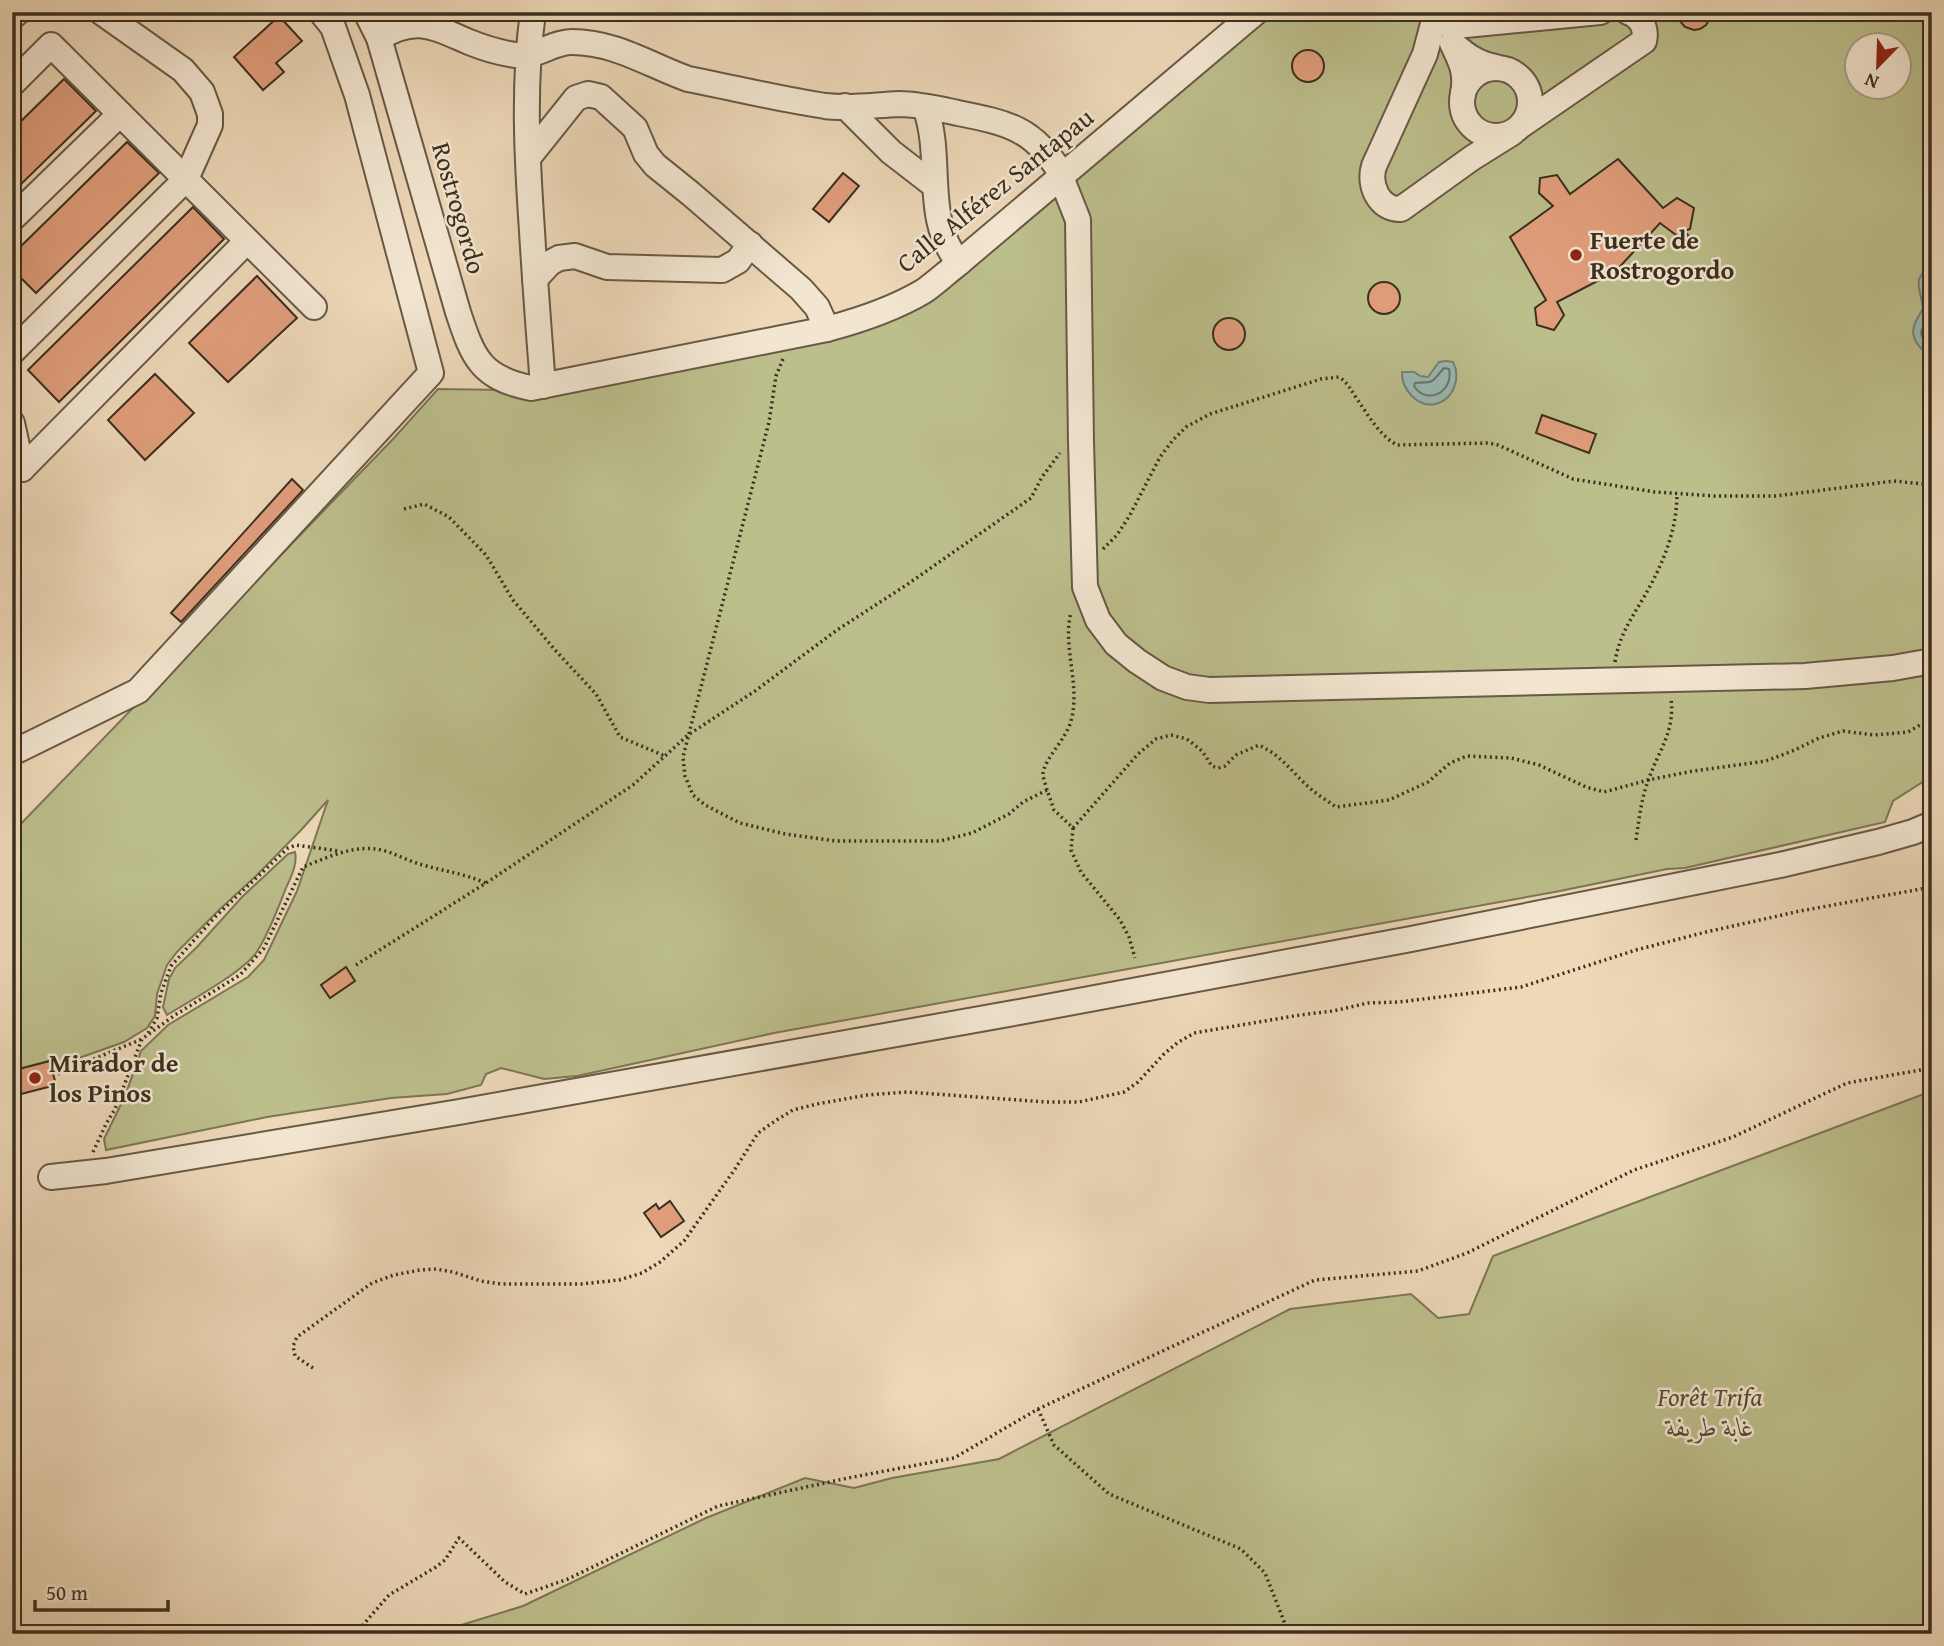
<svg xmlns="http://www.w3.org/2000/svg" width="1944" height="1646" viewBox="0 0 1944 1646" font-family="'Gentium Book Plus',Amiri,serif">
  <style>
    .green { fill: #bcbe8c; stroke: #7c7656; stroke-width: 2; fill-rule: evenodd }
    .water { fill: #9ab9b3; stroke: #748278; stroke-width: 2 }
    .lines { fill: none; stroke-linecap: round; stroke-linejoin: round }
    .shore { stroke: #6a746a; stroke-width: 2 }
    .building { fill: #e19e7c; stroke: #3b2f20; stroke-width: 2 }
    .minor-casing { stroke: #685946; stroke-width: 28 }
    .path { stroke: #3b2f20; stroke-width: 3.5; stroke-dasharray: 2 3.5; stroke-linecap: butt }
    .minor { stroke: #f3e6d1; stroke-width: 24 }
    .poi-dot { fill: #8f2418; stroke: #f3e6d1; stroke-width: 2.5 }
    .labels { text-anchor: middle; stroke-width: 5; stroke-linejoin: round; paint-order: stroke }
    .street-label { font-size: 26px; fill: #3b2f20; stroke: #f3e6d1 }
    .poi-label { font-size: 26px; font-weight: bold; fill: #3b2f20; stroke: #f3e6d1; text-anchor: start }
    .park-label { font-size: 26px; font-style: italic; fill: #554c36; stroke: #f3e6d1 }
  </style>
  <rect width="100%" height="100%" fill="#edd8b8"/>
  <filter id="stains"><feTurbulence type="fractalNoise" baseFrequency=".00286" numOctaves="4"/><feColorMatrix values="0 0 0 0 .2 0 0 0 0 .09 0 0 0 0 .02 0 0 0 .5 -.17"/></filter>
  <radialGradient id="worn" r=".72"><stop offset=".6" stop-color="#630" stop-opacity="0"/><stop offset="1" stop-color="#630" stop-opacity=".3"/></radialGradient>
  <g class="green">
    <path d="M1269 12H1932V776L1893 801 1885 822 1685 868 1667 869 1560 891 774 1033 577 1076 544 1079 501 1068 486 1074 481 1085 447 1094 391 1098 267 1117 106 1150 104 1139 125 1096 141 1051 168 1025 248 977 264 960 297 891 328 800 302 829 256 876 219 910 177 952 167 965 157 994 155 1016 147 1028 124 1042 51 1068 49 1061 15 1070 21 1047 12 1015V833L394 438 438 389 506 390 864 329 1086 166ZM1856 46H1898V88H1856Z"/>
    <path d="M295 852C298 866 289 880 284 893 276 913 268 935 256 953 241 973 190 1001 167 1015L163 1007 169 979 175 968 197 947 242 897 288 854Z"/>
    <path d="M1932 1091V1634H432L523 1606 706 1518 805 1478 854 1488 892 1478 999 1459 1290 1309 1411 1294 1438 1318 1469 1314 1493 1256Z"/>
  </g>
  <g class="water">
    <path d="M1932 265V355C1919 350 1909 337 1915 323 1917 318 1921 313 1923 308 1920 287 1911 279 1932 265Z"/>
    <path d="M1446 361 1453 362C1461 377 1454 400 1435 404 1417 408 1401 388 1402 372H1414L1420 376 1428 377 1439 362Z"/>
  </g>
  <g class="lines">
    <g class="shore">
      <path d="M1932 273 1925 281C1926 290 1931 300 1930 309 1928 327 1910 331 1932 347"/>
      <path d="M1444 368 1449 369C1454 392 1427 406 1414 386L1415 383C1437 382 1430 383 1444 368Z"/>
    </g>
  </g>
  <g class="building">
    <path d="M1672 12H1714L1706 25 1700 29 1694 30 1685 27Z"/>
    <path d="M279 16 302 41 276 63 284 72 263 90 234 57Z"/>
    <circle cx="1308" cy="66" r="16"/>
    <path d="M64 79 96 111 12 193V130Z"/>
    <path d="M127 142 159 173 36 293 12 269V255Z"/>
    <path d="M1618 159 1663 208 1677 198 1694 208 1690 229 1684 231 1689 236 1684 241 1660 223 1615 272 1557 302 1564 315 1554 330 1537 325 1535 308 1546 300 1510 237 1553 206 1539 193 1540 178 1557 175 1570 194Z"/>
    <path d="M843 173 859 186 829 222 813 209Z"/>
    <path d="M193 207 224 239 59 402 28 370Z"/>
    <path d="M257 276 297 318 228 382 189 343Z"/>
    <circle cx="1384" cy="298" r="16"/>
    <circle cx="1229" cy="334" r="16"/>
    <path d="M155 374 194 413 145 460 108 420Z"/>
    <path d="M1542 415 1596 434 1589 453 1536 433Z"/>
    <path d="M292 479 303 490 181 622 171 613Z"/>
    <path d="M346 967 355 981 330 998 321 985Z"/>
    <path d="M50 1061 56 1085 21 1094 15 1070Z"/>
    <path d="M670 1201 684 1221 661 1237 644 1213 656 1204 659 1209Z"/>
  </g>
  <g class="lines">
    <defs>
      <g id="minor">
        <path d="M366 12 379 38 458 312C473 358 481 378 531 388L827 329C861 320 894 309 924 291 934 284 944 275 954 267L1256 12"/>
        <path d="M533 12C523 85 527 158 532 231 535 283 539 334 543 386"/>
        <path d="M12 17 18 12"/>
        <path d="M379 38C416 15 434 27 469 42 484 48 500 53 516 55 537 58 551 42 572 42 615 42 649 65 688 79 734 88 779 99 825 106 849 109 875 105 899 104 919 104 939 109 958 113 1008 123 1034 128 1062 175"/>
        <circle cx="1496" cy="102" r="34"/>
        <path d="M12 84 51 45 314 307"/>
        <path d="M1463 94C1467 72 1461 62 1452 43 1466 55 1477 64 1496 67"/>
        <path d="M845 106 891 152 935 186"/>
        <path d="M925 107C944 158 922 218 959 263"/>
        <path d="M1523 124 1644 41C1647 29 1641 16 1628 12"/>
        <path d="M1512 133 1472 158 1401 209C1379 210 1368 185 1374 166L1425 54 1434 20 1455 26 1600 12"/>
        <path d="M528 158 576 98 588 94 601 97 635 128 646 154 655 165 691 194 801 289 817 307 827 329"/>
        <path d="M1061 177 1078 220 1081 442 1085 587 1098 620 1116 644 1137 661 1163 678 1187 687 1209 690 1805 676 1893 668 1932 661"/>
        <path d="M12 219 120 114"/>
        <path d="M535 279 550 263 559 258 575 256 607 267 722 270 738 261 750 244"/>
        <path d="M12 352 186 179 210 125V114L202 92 183 70 101 12"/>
        <path d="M12 423 22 469"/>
        <path d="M22 469 247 241"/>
        <path d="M12 753 138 691 431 373 357 95 333 27 321 12"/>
        <path d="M51 1177 106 1171 459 1112 1025 1011 1411 939 1780 865 1878 842 1913 832 1932 824"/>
      </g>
    </defs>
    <use href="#minor" class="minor-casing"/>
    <g class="path">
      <path d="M783 359 776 376 769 422 683 757 685 776 693 795 705 805 740 823 785 834 836 841H940L972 833 1009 814 1023 802 1047 790 1054 810 1073 828 1071 850 1081 872 1120 920 1129 937 1135 958"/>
      <path d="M404 509 424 504 449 517 486 555 513 600 555 650 596 694 620 737 665 756"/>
      <path d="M1103 549 1117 535 1130 515 1160 457 1173 440 1186 427 1210 414 1321 379 1339 377C1348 383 1351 390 1357 399 1368 415 1380 436 1397 445L1488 443 1498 445 1573 479 1655 492 1715 496H1776L1894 481 1932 485"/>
      <path d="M1615 662C1619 636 1631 619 1644 597 1662 566 1677 531 1677 494"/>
      <path d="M1047 790C1046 786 1043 778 1043 774 1044 759 1067 738 1071 721 1081 685 1062 647 1071 612"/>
      <path d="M1073 828 1138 754 1156 739 1171 735 1187 739 1202 751 1212 766 1218 768 1225 766 1236 755 1259 745C1285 758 1292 773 1312 790 1319 796 1328 801 1336 807L1389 800 1428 782 1450 763 1467 756 1511 758 1539 765 1586 787 1604 792 1648 780 1693 771 1766 761 1795 750 1819 738 1843 731 1874 735 1908 732 1932 718"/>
      <path d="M1636 840C1639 820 1641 800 1648 781 1659 749 1675 733 1671 698"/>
      <path d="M356 965 486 883 633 785 688 735 755 691 837 630 905 586 1031 498 1042 477 1060 453"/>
      <path d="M148 1033 157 1018 161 993 171 966 214 918 288 848 296 845 339 851"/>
      <path d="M58 1074 142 1039"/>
      <path d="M93 1152 106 1124 115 1109 142 1039 175 1015 240 975 264 948 303 867C326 858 350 846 376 849 392 851 407 861 423 865 444 871 465 874 486 883"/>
      <path d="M313 1368 295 1356 293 1346 297 1337 372 1283 394 1275 420 1270 436 1269 453 1272 481 1281 501 1284H581L619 1280 642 1273 660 1262 684 1241 735 1169 758 1133 775 1121 793 1110 817 1104 867 1095 907 1092 1046 1102H1079L1124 1092 1138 1082 1164 1054 1177 1043 1194 1033 1300 1015 1333 1011 1368 1003 1399 1002 1521 987 1636 950 1706 932 1800 911 1932 887"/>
      <path d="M1038 1409 1054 1445 1109 1494 1241 1549 1265 1573 1289 1634"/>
      <path d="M355 1634 389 1595 436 1567 445 1560 459 1538 505 1582 525 1594 568 1579 718 1506 848 1478 954 1458 1038 1409 1315 1280 1418 1271 1467 1253 1634 1170 1733 1137 1847 1083 1932 1068"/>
    </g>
    <use href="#minor" class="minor"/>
  </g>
  <g class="poi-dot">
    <circle cx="1576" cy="255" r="7"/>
    <circle cx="35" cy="1078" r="7"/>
  </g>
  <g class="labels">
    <g class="street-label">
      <text transform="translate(995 190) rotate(-39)" y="9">Calle Alférez Santapau</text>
      <text transform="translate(459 208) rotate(74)" y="9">Rostrogordo</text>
    </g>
    <g class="poi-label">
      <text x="1590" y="249">Fuerte de<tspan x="1590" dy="30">Rostrogordo</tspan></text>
      <text x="49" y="1072">Mirador de<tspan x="49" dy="30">los Pinos</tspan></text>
    </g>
    <g class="park-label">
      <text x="1710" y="1406">Forêt Trifa<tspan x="1710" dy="30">غابة طريفة</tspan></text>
    </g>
  </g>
  <rect width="1944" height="1646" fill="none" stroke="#edd8b8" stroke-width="42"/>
  <rect x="14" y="14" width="1916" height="1618" fill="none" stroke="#3b2f20" stroke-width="3.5"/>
  <rect x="21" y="21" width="1902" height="1604" fill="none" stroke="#3b2f20" stroke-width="2"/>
  <g transform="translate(1878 66) rotate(203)"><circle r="33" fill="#f3e6d1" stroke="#a99d8a" stroke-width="2"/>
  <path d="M0-5L12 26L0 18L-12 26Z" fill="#8f2418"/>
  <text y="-10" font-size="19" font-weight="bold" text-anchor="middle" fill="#3b2f20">N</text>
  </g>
  <path d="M35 1600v10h133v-10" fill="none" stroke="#3b2f20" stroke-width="3.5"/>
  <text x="46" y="1600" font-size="21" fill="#3b2f20" stroke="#f3e6d1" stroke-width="5" paint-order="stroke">50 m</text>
  <rect width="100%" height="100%" filter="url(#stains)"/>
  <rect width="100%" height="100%" fill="url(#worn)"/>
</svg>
